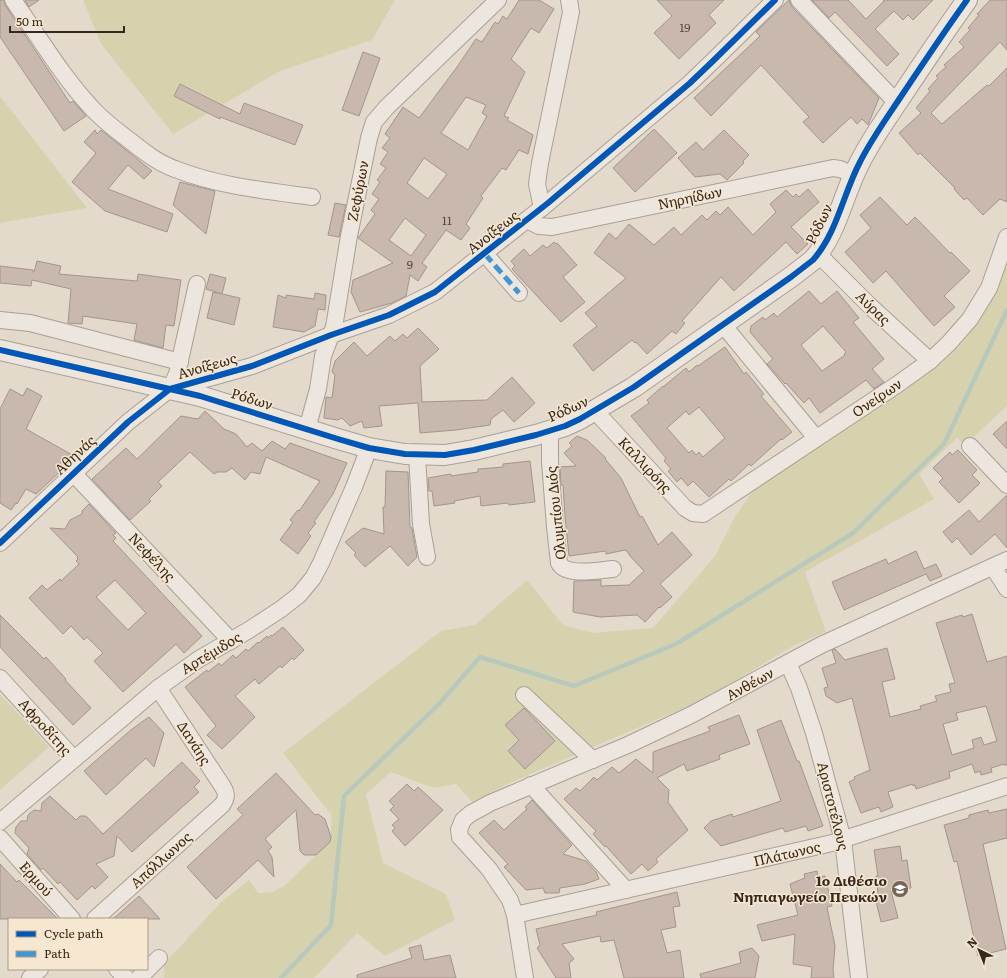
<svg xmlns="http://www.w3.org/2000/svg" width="1007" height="978" viewBox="0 0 1007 978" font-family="Literata,serif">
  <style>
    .green { fill: #d7d2ae }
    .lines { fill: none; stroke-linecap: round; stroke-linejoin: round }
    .stream { stroke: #b7c8bc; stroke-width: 4.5 }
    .building { fill: #c8b8ad; stroke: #a4958b; fill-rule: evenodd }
    .minor-casing { stroke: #a99f95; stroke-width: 18 }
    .tertiary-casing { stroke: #a99f95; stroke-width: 22 }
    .minor { stroke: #ece6de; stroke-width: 16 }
    .tertiary { stroke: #ece6de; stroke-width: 20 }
    .quiet { stroke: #3e96d5; stroke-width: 5; stroke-dasharray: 10 5; stroke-linecap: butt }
    .cycleway-casing { stroke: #f6e7d1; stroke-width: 8 }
    .cycleway { stroke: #0057b8; stroke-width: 6 }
    .labels { text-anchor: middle; stroke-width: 3; stroke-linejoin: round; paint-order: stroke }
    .number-label { font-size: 12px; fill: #5c4b41 }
    .street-label { font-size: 14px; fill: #38271d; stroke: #f6e7d1 }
    .poi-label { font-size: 14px; font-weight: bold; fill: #38271d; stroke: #f6e7d1; text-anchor: end }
  </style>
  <rect width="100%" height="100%" fill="#e4dacc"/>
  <g class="green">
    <path d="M83 0H395L372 40 280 71 173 134 101 44Z"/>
    <path d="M0 96 87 208 0 223Z"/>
    <path d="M1007 264V406L965 445 957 438 919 474 934 499 805 572 826 632 793 646 707 698 512 782 472 802 456 784 434 788 391 772 366 794 383 863 446 894 455 920 385 956 357 933 314 978H164V964L221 902 249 880 258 893 272 892 284 886 330 842 332 816 283 753 441 631 475 625 527 580 563 625 593 633 653 628 715 556 736 515 758 483 944 361C951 353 960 346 966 338 984 317 998 290 1007 264Z"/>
    <path d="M0 694 49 747 0 790Z"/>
  </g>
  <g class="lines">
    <path class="stream" d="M281 978 331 925 344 796 438 705 480 657 574 686 676 644 853 533 944 444 1007 310"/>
  </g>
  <g class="building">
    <path d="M0 0H4L5 5 70 103 73 101 86 116 64 131 0 37Z"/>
    <path d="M25 0H39L29 7Z"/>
    <path d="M519 0H539L554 9 539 33 531 28 511 59 525 72 504 116 509 118 507 120 533 135 528 154 519 150 506 170 502 168 481 196 483 198 466 224 470 228 461 240 446 230 422 263 427 267 418 281 410 275 406 296 392 303 360 312 351 292 353 280 393 263 358 238 375 214 371 210 379 199 372 194 380 182 377 180 386 168 380 164 388 152 382 148 390 138 385 134 403 107 419 118 457 67 476 39 482 42 495 22 498 24 503 16 507 19ZM466 97 486 105 482 113 487 116 468 150 441 133ZM424 158 447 174 428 199 407 183ZM405 218 426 235 411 256 389 240Z"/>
    <path d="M657 0H724L709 15 716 23 679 59 654 33 672 16Z"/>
    <path d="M789 0 792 7 879 98 868 125 862 119 857 124 851 117 823 143 803 122 809 117 761 65 711 116 694 98 760 36 756 32Z"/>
    <path d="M812 0H848L866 19 884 1 883 0H933L913 20 908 15 903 20 894 11 875 29 899 54 887 66 835 12 829 18Z"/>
    <path d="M990 0H1007V50L1000 42 931 113 942 124 987 85 989 86 1007 68V202L1000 199 983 215 967 198 964 200 954 189 955 188 920 153 918 155 899 133 921 113 916 108 930 91 928 89 938 78 936 76 946 67 944 65 964 47 959 42 970 30 968 28 979 15 977 14Z"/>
    <path d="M363 52 380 58 359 116 342 110Z"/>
    <path d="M180 84 240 114 244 103 303 125 295 145 220 117V119L174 96Z"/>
    <path d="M654 129 677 153 635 192 613 168Z"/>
    <path d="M95 130 97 134 101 130 152 171 144 179 128 165 108 189 173 214 167 232 105 211 72 182 96 153 84 142Z"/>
    <path d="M724 130 749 155 743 161 744 163 727 180 720 174 695 177 678 158 696 142 703 150Z"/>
    <path d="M180 182 215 191 206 234 173 205Z"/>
    <path d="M808 189 819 202 791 227 808 244 797 254 786 242 734 291 721 277 682 321 685 323 676 334 672 331 647 354 636 342 635 343 632 340 593 371 573 345 597 326 585 313 626 278 594 253 609 233 616 239 629 224 654 245 674 227 681 235 702 215 707 220 716 211 720 215 728 207 753 235 776 212 770 204 786 190 793 197 796 194 799 197Z"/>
    <path d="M880 197 907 225 915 217 950 253 951 252 970 271 944 296 955 307 934 326 886 271 873 283 845 252 871 228 860 215Z"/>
    <path d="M335 203 346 205 339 237 328 235Z"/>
    <path d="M554 242 556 244 557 243 577 265 563 277 585 302 561 322 512 269 515 266 511 261 524 249 530 256 543 245 547 248Z"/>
    <path d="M37 261 61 266 59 274 137 281 138 274 181 280 174 326 166 325 163 348 134 340 137 324 83 316 82 324 68 323 71 289 32 280 31 286 0 283V266L33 270V272H34Z"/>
    <path d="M210 274 226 278 222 294 206 289Z"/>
    <path d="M809 291 821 304 837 291 859 318 853 322 884 359 872 369 884 382 874 389 866 380 820 413 809 398 804 403 786 383 785 384 770 367 767 364 773 359 750 332 751 326 763 317 765 320 774 313 777 317ZM823 326 846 352 844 354 845 355 822 371 801 345Z"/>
    <path d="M213 292 240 298 234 325 207 318Z"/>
    <path d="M315 293 326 295 325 310 318 309 315 326 304 332 273 327 278 295 286 298V295L314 299Z"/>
    <path d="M418 328 439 349 420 366 422 402 487 400 512 377 535 403 514 422 503 410 491 419 490 425 456 430 420 433 418 403 379 406 382 426 364 428 362 421 350 426 342 418 337 420 324 418 326 397 332 398 335 375 332 372 335 361 354 342 367 356 390 336 395 341 403 334 407 338Z"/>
    <path d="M725 347 744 374 746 372 764 394 761 396 792 432 782 440 781 439 751 466 749 464 731 481 729 479 709 497 693 481 688 486 681 478 677 482 668 471 671 469 664 461 666 458 631 416 649 403 647 400 663 386V387L686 368 689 372 697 365 698 366ZM699 407 725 438 703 457 699 452 696 455 692 450 689 453 667 428 686 411 689 415Z"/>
    <path d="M27 388 42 396 26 429 76 457 36 494 26 489 17 504 16 503 11 510 0 503V409L10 389 23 396Z"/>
    <path d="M205 411 224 429 236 434 247 447 252 443 262 451 272 441 285 449 290 443 347 463 333 494 314 522 316 523 308 533 311 536 298 554 280 540 293 522 290 520 298 510 299 511 320 481 266 457 260 474 251 472 245 480 232 468 226 472H217L214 474 190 452 158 482 162 486 149 499 151 501 130 520 92 479 126 448 137 459 181 416 198 419Z"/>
    <path d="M1007 421V449L993 434Z"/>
    <path d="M577 436 587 440 606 458 605 459 621 478 640 517 642 516 658 545 672 532 692 555 660 584 672 597 660 608 659 607 645 622 637 615 600 617 573 612 574 581 601 580V586L629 585 644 571 630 556 627 551 625 550 606 554V551L569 556 565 516 563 485H561L560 467 576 466 564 453 572 446 569 443Z"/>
    <path d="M958 450 977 470 972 475 980 483 959 503 939 482 943 478 933 468 950 452 952 455Z"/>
    <path d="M530 461 535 502 509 505 508 503 481 506 480 496 454 501 455 503 434 506 432 491H429L428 478 451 474V476L478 472V469L503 467V464Z"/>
    <path d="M386 471 408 472 410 527 412 528 417 557 408 566 390 546 365 567 354 555 356 553 345 542 363 528 384 534 383 507H385Z"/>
    <path d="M1007 495V548L995 534 971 555 957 538 952 543 943 532 969 510 979 522Z"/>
    <path d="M89 504 116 533 113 535 116 538 113 541 202 636 184 653 176 644 123 692 94 661 103 653 87 637 84 640 71 626 63 634 29 598 42 585 47 590 60 579 61 581 79 564 76 561 78 559 77 557H78L50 528 65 529 70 520 82 514V511ZM115 580 146 613 128 630 96 597Z"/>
    <path d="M916 551 924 569 936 564 942 576 930 581 926 574 844 610 832 582 886 559 888 564Z"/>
    <path d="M972 614 987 662 1007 656V765H1004V764L991 768 992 772 981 775 980 771 975 773 972 764 949 772 950 778 916 789 915 785 913 786V784L888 792 893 807 881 812 879 807 861 813 849 782 855 779 854 777 870 770 852 698 837 703 826 696 824 688 828 687 822 668 836 663 832 650 835 649 845 660 887 648 895 679 882 682 890 717 921 709 920 706 937 701 935 696 951 692 949 684 955 683 936 623 962 615 963 617ZM986 706 997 741 984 745 981 737 972 740 974 748 952 755 943 724 958 720 956 713Z"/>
    <path d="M0 615 44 659 46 657 66 679 65 680 91 708 73 725 0 647Z"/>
    <path d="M283 627 304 650 294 660 292 658 282 668 280 666 259 684 255 679 235 696 255 717 222 749 207 735 216 726 185 687 207 670 208 672 219 663 221 666 233 655 236 658 246 649 248 651 258 642 259 643 267 636 268 638 271 635 272 636Z"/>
    <path d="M524 708 555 741 525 769 508 751 519 740 505 725Z"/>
    <path d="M739 715 750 744 719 755 720 759 687 771 684 764 657 778 669 790 668 802 688 830 656 859 658 862 648 871 642 864 631 874 606 846 605 847 593 834 596 831 564 799 576 788 580 791 594 777 597 780 612 767 619 773 636 759 653 773V752L710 731 708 727Z"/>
    <path d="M149 717 164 733 154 767 146 758 106 795 84 771 132 729Z"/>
    <path d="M781 720 797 761H799L823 826 808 831 806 826 785 832 783 828 721 846 704 828 711 821 732 814 733 817 781 801 757 730Z"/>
    <path d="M182 762 200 781 194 787 199 792 132 852 117 836 114 856 96 864 108 877 95 889 92 886 77 900 60 882 58 884 43 868 41 870 27 854 29 848 15 833 16 827 21 821H27L28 815 34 810 41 811 42 803 50 796 76 820 80 816H86L103 834Z"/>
    <path d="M276 773 315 815 318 814 325 819 331 837 330 842 316 855H304L300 851 296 810 265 839 272 847 268 851 272 857 274 877 258 860 216 899 187 867 243 815 237 809Z"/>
    <path d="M407 784 414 791 418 787 443 810 405 846 392 831 395 828 392 825 399 819 390 810 394 806 389 801Z"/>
    <path d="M532 800 572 845 563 854 586 861 596 872 599 879 585 884 560 888 559 893H545L543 888 526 890 504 867 508 864 479 833 494 820 504 830 527 809 525 807Z"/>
    <path d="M1007 809V838L983 844 1006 949 978 956 957 861 954 862 944 825 969 818V815L988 810 989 813Z"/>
    <path d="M900 846 902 861 907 860 911 888 891 891 898 918 881 922 876 901H879L876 876H878L874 850Z"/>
    <path d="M0 864 17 882 19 880 58 919H0Z"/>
    <path d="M817 871 818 877 825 876 832 906 827 907 835 946 833 971 834 978H811L812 967 793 964 795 934 762 941 757 925 798 915 790 884 805 878 804 874Z"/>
    <path d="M677 892 680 906 673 907 676 927 661 930 667 953 680 950 684 978H624L614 940 601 942 600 936 562 944 574 959 569 963 571 978H556L537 948 540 945 536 929 597 915 596 912 604 910Z"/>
    <path d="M139 896 160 919H113Z"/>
    <path d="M421 945 424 960 450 955 456 978H357V975L412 958 409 948Z"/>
    <path d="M752 948 759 956 755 978H701L700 974 741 963 739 952Z"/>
  </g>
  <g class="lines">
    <defs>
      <g id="minor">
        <path d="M13 0C37 34 62 76 90 106 101 119 115 129 129 140 143 151 158 163 175 169 218 186 267 191 312 197"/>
        <path d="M799 0 897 103"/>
        <path d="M542 208 537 184 540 163 571 12 569 0"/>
        <path d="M527 220 539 226 552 227 833 168 840 169 854 175"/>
        <path d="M485 254 519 293"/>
        <path d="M818 254 871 307 930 361"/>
        <path d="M0 320 30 323 180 362"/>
        <path d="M724 326 816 438"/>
        <path d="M170 389 177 374 197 284"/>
        <path d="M595 411 685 508 693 513 703 514 898 384 930 361 949 343 970 319 989 288 1007 237"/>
        <path d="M307 429 318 389 323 356 334 327 349 236 369 138 374 122 386 108 498 0"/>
        <path d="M550 431V462L555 527 559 563C566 577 600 570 613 569"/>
        <path d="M970 446 1007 485"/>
        <path d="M417 455 421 524 427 557"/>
        <path d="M73 473 231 641"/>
        <path d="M0 543 128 422 170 389 252 366 331 335 389 315 435 292 548 203 690 83 714 60 775 0"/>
        <path d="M993 567 1007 589"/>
        <path d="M788 663 799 688 814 733 843 840 859 978"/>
        <path d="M0 678 74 759"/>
        <path d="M524 695 593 760"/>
        <path d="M531 785 626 890"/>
        <path d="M0 822 158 688 199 659 249 630 281 609 299 595 313 578 321 563 354 487 369 448"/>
        <path d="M0 838 72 919"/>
        <path d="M515 915 832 843 1007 786"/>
        <path d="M95 919 222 805C227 798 227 794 223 787L158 688"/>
        <path d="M117 969 126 978"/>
        <path d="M30 978 40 969"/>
        <path d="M139 978 159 958"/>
        <path d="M525 978 515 915 510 900 489 869 460 837 459 830 463 820 470 814 490 803 630 744 691 715 821 645 1007 560"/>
      </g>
      <path id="tertiary" d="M0 350 200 396 338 439 369 448 405 454 445 455 474 450 536 435 565 426 580 419 634 387 671 361 791 277 813 260C837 233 843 194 860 162 871 140 886 119 900 98 922 65 944 32 967 0"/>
    </defs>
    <use href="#minor" class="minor-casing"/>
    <use href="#tertiary" class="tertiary-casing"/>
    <use href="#minor" class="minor"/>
    <use href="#tertiary" class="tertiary"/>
    <path class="quiet" d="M485 254 519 293"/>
    <defs>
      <g id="cycleway">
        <path d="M0 350 200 396 338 439 369 448 405 454 445 455 474 450 536 435 565 426 580 419 634 387 671 361 791 277 813 260C837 233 843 194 860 162 871 140 886 119 900 98 922 65 944 32 967 0"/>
        <path d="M0 543 128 422 170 389 252 366 331 335 389 315 435 292 548 203 690 83 714 60 775 0"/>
      </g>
    </defs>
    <use href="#cycleway" class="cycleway-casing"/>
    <use href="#cycleway" class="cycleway"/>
  </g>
  <defs>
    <symbol id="school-disc" viewBox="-11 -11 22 22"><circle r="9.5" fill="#74665a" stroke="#f6e7d1"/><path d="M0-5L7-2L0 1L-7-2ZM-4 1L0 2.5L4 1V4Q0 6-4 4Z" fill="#fff"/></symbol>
  </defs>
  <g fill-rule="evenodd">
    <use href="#school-disc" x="890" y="879" width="20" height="20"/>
  </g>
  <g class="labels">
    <g class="number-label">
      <text x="685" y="32">19</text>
      <text x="447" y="225">11</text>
      <text x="410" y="269">9</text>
    </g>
    <g class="street-label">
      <text transform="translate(358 191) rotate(-79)" y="5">Ζεφύρων</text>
      <text transform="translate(690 198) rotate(-12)" y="5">Νηρηίδων</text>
      <text transform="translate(819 224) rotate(-64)" y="5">Ρόδων</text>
      <text transform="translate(493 232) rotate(-38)" y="5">Ανοίξεως</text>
      <text transform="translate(873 308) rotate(44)" y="5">Αύρας</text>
      <text transform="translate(207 366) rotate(-16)" y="5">Ανοίξεως</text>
      <text transform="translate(877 398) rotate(-34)" y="5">Ονείρων</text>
      <text transform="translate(252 399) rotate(17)" y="5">Ρόδων</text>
      <text transform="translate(568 409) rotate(-24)" y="5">Ρόδων</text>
      <text transform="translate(75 455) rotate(-43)" y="5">Αθηνάς</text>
      <text transform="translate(645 465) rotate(47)" y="5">Καλλιρόης</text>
      <text transform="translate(556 513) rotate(-96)" y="5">Ολυμπίου Διός</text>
      <text transform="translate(152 557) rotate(47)" y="5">Νεφέλης</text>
      <text transform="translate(211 653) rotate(-31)" y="5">Αρτέμιδος</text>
      <text transform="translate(750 684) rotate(-29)" y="5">Ανθέων</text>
      <text transform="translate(45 727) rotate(48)" y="5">Αφροδίτης</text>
      <text transform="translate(194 743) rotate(57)" y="5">Δανάης</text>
      <text transform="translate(833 806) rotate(76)" y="5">Αριστοτέλους</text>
      <text transform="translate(787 854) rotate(-13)" y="5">Πλάτωνος</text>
      <text transform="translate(161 860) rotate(-42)" y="5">Απόλλωνος</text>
      <text transform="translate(36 879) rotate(48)" y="5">Ερμού</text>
    </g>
    <g class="poi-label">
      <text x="887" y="886">1ο Διθέσιο<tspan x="887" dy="16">Νηπιαγωγείο Πευκών</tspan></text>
    </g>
  </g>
  <rect x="8" y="918" width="140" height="52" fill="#f6e7d1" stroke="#aa9a89"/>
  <rect x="16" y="931" width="20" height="6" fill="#0057b8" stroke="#aa9a89"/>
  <text x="44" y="938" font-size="12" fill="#38271d">Cycle path</text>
  <rect x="16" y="951" width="20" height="6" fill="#3e96d5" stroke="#aa9a89"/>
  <text x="44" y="958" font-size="12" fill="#38271d">Path</text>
  <g transform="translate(979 950) rotate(317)" stroke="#f6e7d1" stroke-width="3" paint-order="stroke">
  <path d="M0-3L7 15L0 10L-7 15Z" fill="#38271d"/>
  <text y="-6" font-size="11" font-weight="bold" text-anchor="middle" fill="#38271d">N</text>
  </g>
  <path d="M10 26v6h114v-6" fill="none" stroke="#38271d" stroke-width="2"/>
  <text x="16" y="26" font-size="12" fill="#38271d" stroke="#f6e7d1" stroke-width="3" paint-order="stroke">50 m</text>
</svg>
